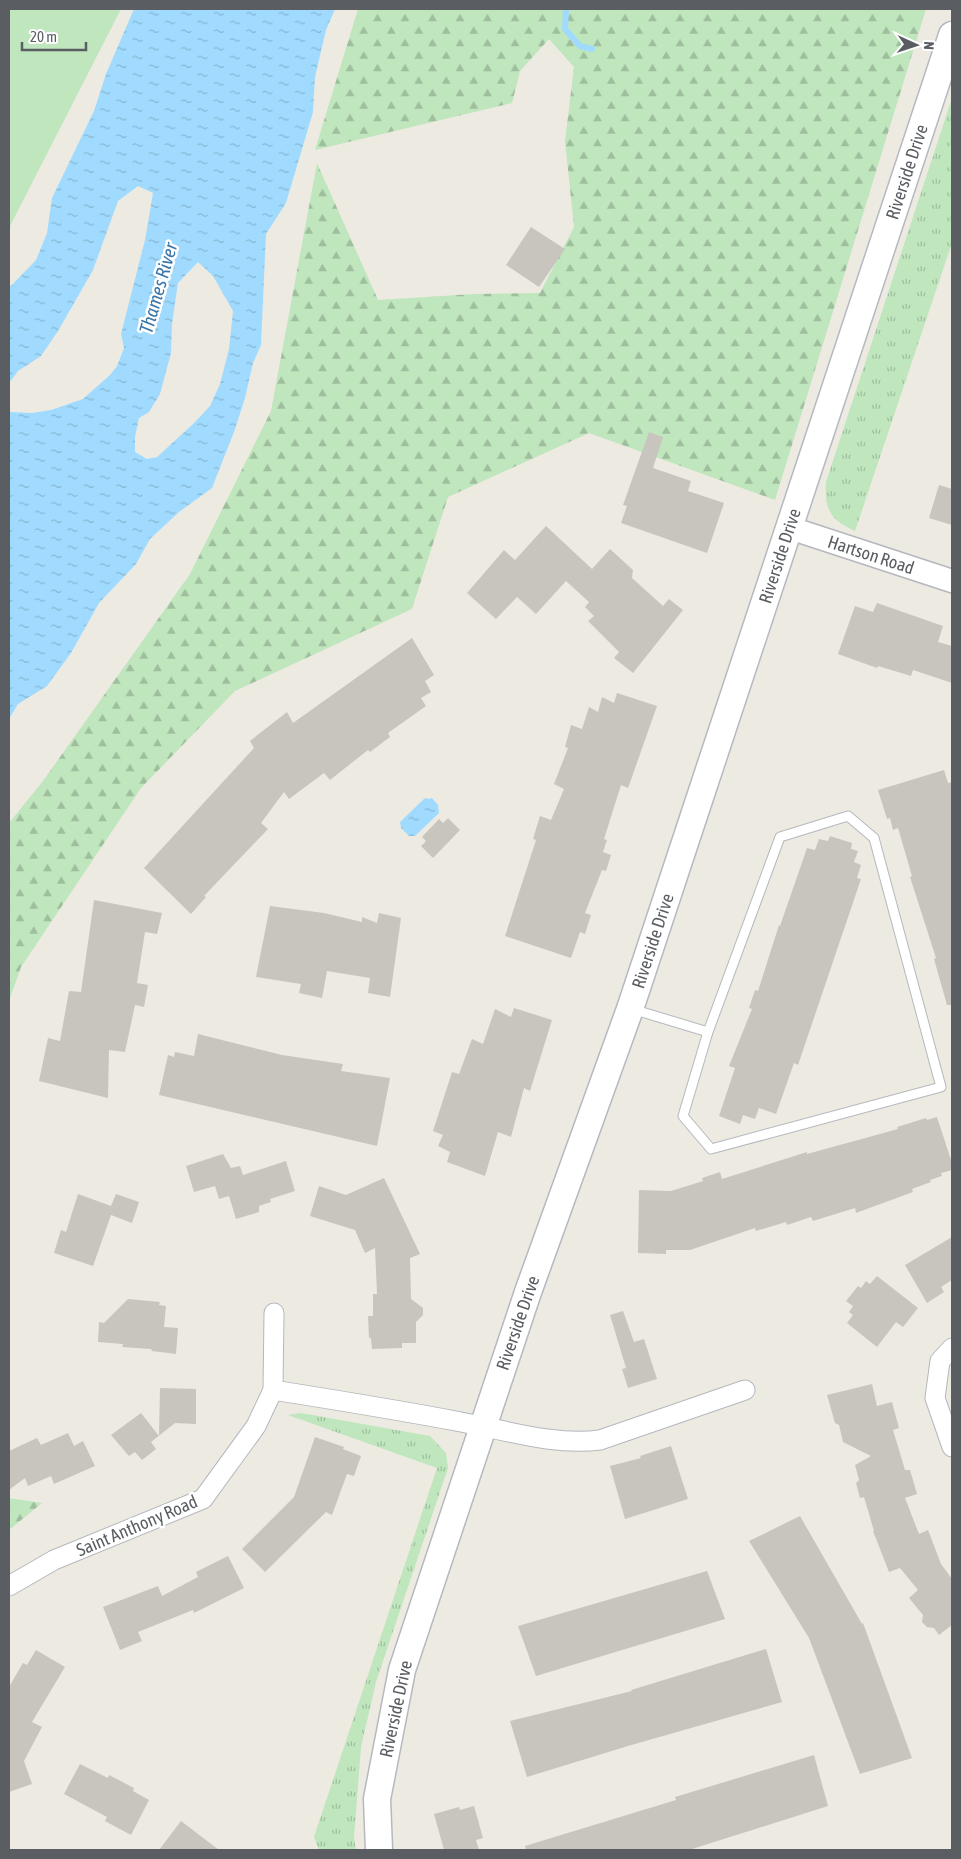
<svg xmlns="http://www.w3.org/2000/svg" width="961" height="1859" viewBox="0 0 961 1859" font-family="'Asap Condensed',sans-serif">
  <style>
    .grass { fill: url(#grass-tufts) }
    .forest { fill: url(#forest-firs) }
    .park { fill: #bfe6bd }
    .water { fill: url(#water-ripples); fill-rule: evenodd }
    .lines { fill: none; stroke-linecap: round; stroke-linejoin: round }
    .stream { stroke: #a0dbff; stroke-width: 6 }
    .building { fill: #c8c5bf }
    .service-casing { stroke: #b4b8bd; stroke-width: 11 }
    .minor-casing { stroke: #b4b8bd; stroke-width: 21 }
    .tertiary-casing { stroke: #b4b8bd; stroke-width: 25 }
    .secondary-casing { stroke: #b5b9bf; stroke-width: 29 }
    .service { stroke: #fff; stroke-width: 9 }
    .minor { stroke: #fff; stroke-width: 19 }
    .tertiary { stroke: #fff; stroke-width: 22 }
    .secondary { stroke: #fff; stroke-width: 26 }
    .labels { text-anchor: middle; stroke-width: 5; stroke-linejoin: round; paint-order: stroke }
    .street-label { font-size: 18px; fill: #5a5e63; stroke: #fff }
    .water-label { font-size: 19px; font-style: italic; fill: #3a76a9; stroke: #fff }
  </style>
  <defs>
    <pattern id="grass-tufts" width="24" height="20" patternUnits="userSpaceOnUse" patternTransform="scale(1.25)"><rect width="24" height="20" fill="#bfe6bd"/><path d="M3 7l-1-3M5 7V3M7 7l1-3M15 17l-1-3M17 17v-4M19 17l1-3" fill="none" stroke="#9ebe9d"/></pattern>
    <pattern id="forest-firs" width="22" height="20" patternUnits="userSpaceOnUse" patternTransform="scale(1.25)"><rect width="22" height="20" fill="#bfe6bd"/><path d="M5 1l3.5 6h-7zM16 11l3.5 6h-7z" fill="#9ebe9d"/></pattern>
    <pattern id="water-ripples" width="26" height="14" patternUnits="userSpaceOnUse" patternTransform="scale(1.25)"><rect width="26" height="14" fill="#a0dbff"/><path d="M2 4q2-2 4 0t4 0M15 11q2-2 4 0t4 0" fill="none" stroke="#85b5d2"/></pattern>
  </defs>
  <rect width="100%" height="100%" fill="#edeae2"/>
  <g class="grass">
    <path d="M952 98V243L855 531C830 520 824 509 826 482Z"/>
    <path d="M301 1413 430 1436 446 1453 448 1468 376 1682 361 1747 354 1838 356 1850H319L314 1837 437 1468 288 1415Z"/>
  </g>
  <g class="forest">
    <path d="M358 9H926L775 500 589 433 448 497 412 609 235 691 141 788 21 967 9 1001V823L43 781 190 574 271 411 317 163 378 300 474 294 540 293 574 227 565 141 574 67 549 39 520 71 512 103 315 150Z"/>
    <path d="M9 1498 42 1503 9 1530Z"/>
  </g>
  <path class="park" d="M9 9H121L9 228Z"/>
  <g class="water">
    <path d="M134 9H335L326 30 315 77 313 112 286 203 266 234 261 345 253 363 245 398 234 432 212 488 179 512 150 539 136 564 99 603 71 653 47 686 18 704 9 719V412L32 413 51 410 83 399 110 375 117 366 124 348 121 334 145 240 153 193 138 186 118 201 93 270 58 331 41 356 18 371 9 383V288L36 260 47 233 52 198 94 111 106 74ZM198 262 213 276 233 311 229 349 220 384 210 406 193 424 157 457 147 459 135 452V437L139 418 149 412 160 394 171 353 172 324 178 283Z"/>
    <path d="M425 798 429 799 432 798 438 805 439 813 415 836H409L401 828 400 822Z"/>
  </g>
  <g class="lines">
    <path class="stream" d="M566 9 565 29 580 46 592 49"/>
  </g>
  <g class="building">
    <path d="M531 227 565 249 539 287 506 265Z"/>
    <path d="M649 432 663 437 653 468 691 481 688 491 724 503 707 553 621 523 627 506 623 505Z"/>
    <path d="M939 485 952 489V525L929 518Z"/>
    <path d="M546 526 592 569 610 549 633 570 632 578 663 606 669 599 683 610 633 673 614 658 619 652 588 621 594 616 585 607 589 602 566 581 536 614 517 597 496 619 467 593 504 550 515 560Z"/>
    <path d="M877 603 943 626 938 642 952 646V683L913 670 911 676 878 666 877 668 838 654 855 606 873 612Z"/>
    <path d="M412 638 434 675 425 681 431 692 421 698 426 706 388 733 390 737 370 752 368 750 330 780 324 773 289 799 284 792 261 823 268 829 204 896 206 897 191 914 144 868 254 748 250 741 287 712 293 723Z"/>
    <path d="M617 693 657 706 628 788 621 785 604 839 607 840 603 852 611 855 606 871 602 870 585 913 591 915 585 934 580 932 571 958 505 936 536 840 533 839 540 816 551 820 564 789 554 784 568 748 565 747 571 725 582 729 589 707 598 712 602 697 614 703Z"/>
    <path d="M944 770 948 783 952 782V1005H947L934 959 936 958 910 877 912 876 898 828 893 830 890 818 887 819 878 790Z"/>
    <path d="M448 818 460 830 433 858 421 846 426 841 422 837 439 819 443 823Z"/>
    <path d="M830 836 852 843 851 849 858 851 854 862 861 865 857 878 861 879 798 1065 794 1063 776 1114 759 1108 755 1119 743 1115 740 1124 719 1116 735 1068 729 1066 752 1009 749 1008 755 990 758 991 779 925 780 926 807 848 815 850 819 839 828 841Z"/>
    <path d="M94 900 162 913 157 934 145 932 137 983 148 985 144 1007 135 1005 125 1052 109 1050 108 1098 39 1081 48 1038 60 1041 69 991 81 992Z"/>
    <path d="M270 906 324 913 362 922V917L377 923 379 913 401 918 390 997 368 993 370 978 327 971 322 998 299 993 301 984 256 977Z"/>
    <path d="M514 1008 552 1020 530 1091 524 1088 511 1137 498 1132 485 1176 447 1162 450 1152 438 1146 443 1135 433 1131 452 1072 459 1074 472 1039 483 1044 495 1009 511 1017Z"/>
    <path d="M198 1034 282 1055 343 1064 341 1071 390 1078 377 1146 159 1095 168 1055 174 1057 175 1052 194 1056Z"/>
    <path d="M937 1117 952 1163V1170L941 1173 942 1176 930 1180 931 1182 912 1189 913 1192 856 1213 855 1208 813 1221 811 1217 787 1225 786 1222 756 1231 755 1228 690 1250H666V1254L638 1253 639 1190 671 1191 703 1181 702 1178 720 1172 722 1179 807 1152V1154L898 1129 897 1127 926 1118 927 1120Z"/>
    <path d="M223 1154 231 1168 240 1166 243 1175 286 1161 295 1191 270 1199 271 1202 259 1206V1212L236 1219 229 1196 219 1199 215 1186 194 1192 186 1166Z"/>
    <path d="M384 1178 420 1254 410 1258 411 1299 423 1308V1315L416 1322V1343H402V1348L372 1349 371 1338H369L368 1316H373V1294H377L375 1248 365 1253 355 1230 310 1216 319 1186 346 1195Z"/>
    <path d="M78 1194 111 1206 116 1194 139 1202 132 1223 111 1215 93 1266 54 1253 61 1230 66 1232Z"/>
    <path d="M952 1237V1280L941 1287 944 1292 927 1303 905 1265Z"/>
    <path d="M877 1276 918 1308 903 1327 896 1322 877 1347 847 1323 853 1315 849 1312 853 1306 846 1301 858 1286 861 1288 866 1281 870 1284Z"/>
    <path d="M128 1299 160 1302 159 1305 166 1306 164 1327 178 1328 176 1354 152 1351 151 1349 122 1347 123 1344 98 1342 99 1322 104 1323Z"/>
    <path d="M623 1311 634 1342 644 1339 657 1379 628 1388 622 1369 626 1368 610 1315Z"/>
    <path d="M872 1384 877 1406 892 1402 899 1428 893 1430 905 1470H910L917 1494 905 1498 919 1534 928 1530 941 1564 952 1579V1625L939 1635 934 1628 927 1627 922 1622 923 1615 909 1598 918 1590 900 1568 889 1572 873 1531H874L864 1497 860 1498 856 1483 859 1480 855 1465 871 1456 843 1442 839 1425 835 1423 827 1395Z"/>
    <path d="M160 1388 196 1389V1424L175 1423 151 1442 156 1449 142 1460 135 1452 129 1456 111 1435 141 1413 159 1436Z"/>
    <path d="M68 1433 74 1446 83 1441 95 1466 54 1484 51 1476 28 1486 25 1478 9 1490V1451L37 1438 41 1445Z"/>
    <path d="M315 1437 344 1447 343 1449 361 1456 354 1476 347 1474 332 1515 326 1512 265 1572 242 1549 294 1497Z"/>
    <path d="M671 1446 688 1499 625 1519 610 1466 641 1458 640 1456Z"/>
    <path d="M800 1516 862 1624 863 1623 912 1758 860 1774 809 1638 749 1541Z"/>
    <path d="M228 1556 244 1588 194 1613 193 1610 138 1632 142 1641 120 1650 103 1607 158 1586 162 1596 198 1577 196 1572Z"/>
    <path d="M707 1571 725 1619 536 1676 518 1626Z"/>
    <path d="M766 1649 782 1702 628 1746 527 1777 510 1721 632 1691 631 1690Z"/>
    <path d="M36 1650 65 1667 32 1722 42 1727 24 1761 32 1784 9 1792V1687L23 1663 27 1665Z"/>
    <path d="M814 1755 828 1806 689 1850H526L525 1846 676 1800 675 1797Z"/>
    <path d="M80 1764 108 1778 109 1775 134 1788 133 1791 149 1800 131 1835 105 1821 107 1817 64 1794Z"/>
    <path d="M474 1806 483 1838 476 1840 479 1850H444L434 1814 459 1807 460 1810Z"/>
    <path d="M181 1821 219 1850H159Z"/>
  </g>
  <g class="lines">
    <defs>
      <path id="service" d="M632 1009 708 1032 683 1116 711 1149 941 1087 874 838 848 816 780 837 708 1032"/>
      <g id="minor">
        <path d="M952 1348 940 1361 935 1398 952 1447"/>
        <path d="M273 1390 274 1313"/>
        <path d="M9 1586 54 1560 203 1499 256 1426 273 1390C336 1400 398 1410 461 1422 505 1430 554 1446 600 1440L745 1390"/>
      </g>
      <path id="tertiary" d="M790 528 952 581"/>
      <path id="secondary" d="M379 1850 377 1799 402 1670 528 1292 630 1009 952 35"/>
    </defs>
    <use href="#service" class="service-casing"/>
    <use href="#minor" class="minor-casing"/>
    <use href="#tertiary" class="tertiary-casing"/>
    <use href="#secondary" class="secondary-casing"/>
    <use href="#service" class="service"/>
    <use href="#minor" class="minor"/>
    <use href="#tertiary" class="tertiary"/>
    <use href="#secondary" class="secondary"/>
  </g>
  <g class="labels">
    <g class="street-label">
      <text transform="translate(907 172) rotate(-72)" y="6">Riverside Drive</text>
      <text transform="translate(871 555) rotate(18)" y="6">Hartson Road</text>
      <text transform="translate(780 556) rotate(-72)" y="6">Riverside Drive</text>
      <text transform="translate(653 941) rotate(-72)" y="6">Riverside Drive</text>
      <text transform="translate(518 1323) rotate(-71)" y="6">Riverside Drive</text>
      <text transform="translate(137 1526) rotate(-23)" y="6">Saint Anthony Road</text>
      <text transform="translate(396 1709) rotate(-78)" y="6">Riverside Drive</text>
    </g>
    <g class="water-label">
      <text transform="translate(158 288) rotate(-74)" y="7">Thames River</text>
    </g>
  </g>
  <rect width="961" height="1859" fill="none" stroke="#5a5e63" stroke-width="20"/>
  <g transform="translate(916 45) rotate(93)" stroke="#ffffff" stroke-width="4" paint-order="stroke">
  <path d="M0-4L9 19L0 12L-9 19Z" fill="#5a5e63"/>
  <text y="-8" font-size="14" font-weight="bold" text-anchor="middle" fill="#5a5e63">N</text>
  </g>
  <path d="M22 42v8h64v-8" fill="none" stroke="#5a5e63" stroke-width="2.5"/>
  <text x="30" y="42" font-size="15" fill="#5a5e63" stroke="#ffffff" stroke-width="4" paint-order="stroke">20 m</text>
</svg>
